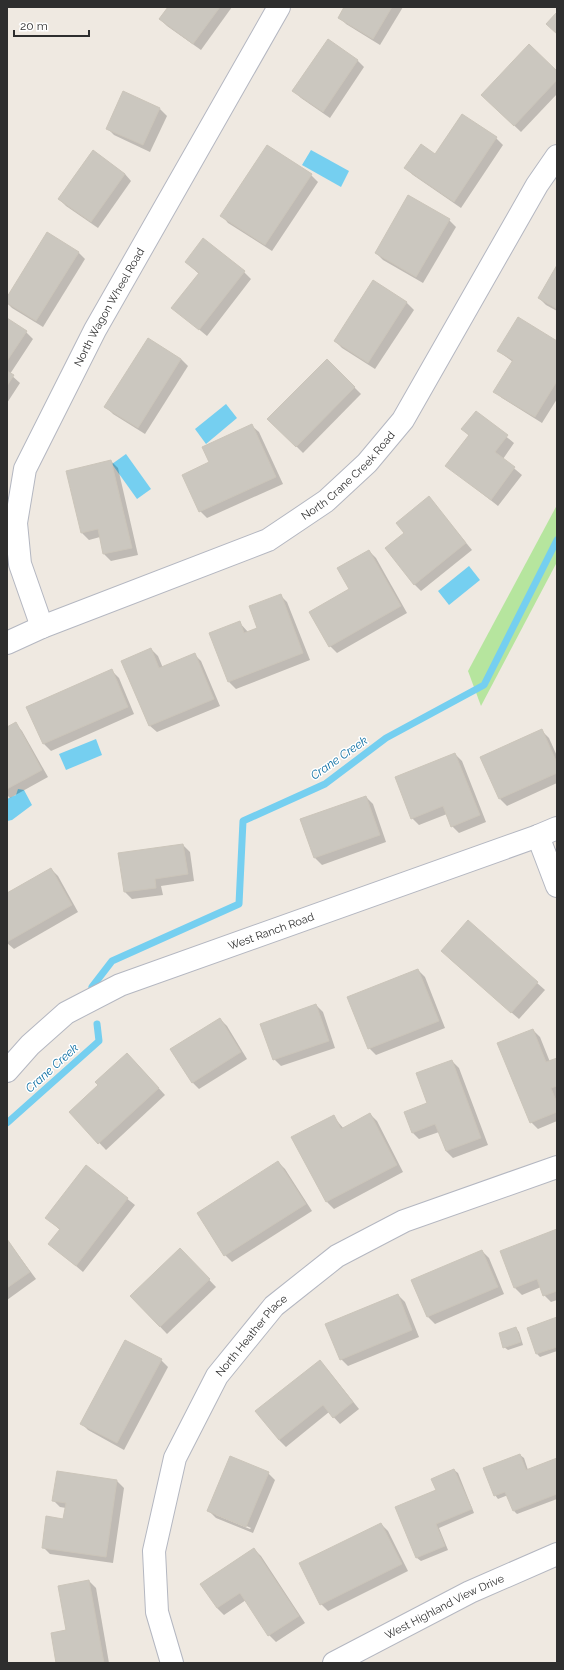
<svg xmlns="http://www.w3.org/2000/svg" width="564" height="1670" viewBox="0 0 564 1670" font-family="Raleway,sans-serif">
  <style>
    .green { fill: #b6e59e }
    .water { fill: #75cff0 }
    .shadow { fill: #0003; fill-rule: evenodd }
    .lines { fill: none; stroke-linecap: round; stroke-linejoin: round }
    .stream { stroke: #75cff0; stroke-width: 7 }
    .building { fill: #cbc7bf; stroke: #cbc5ba }
    .street-casing { stroke: #b4b7c1; stroke-width: 24 }
    .street { stroke: #fff; stroke-width: 22 }
    .labels { text-anchor: middle; stroke-width: 3; stroke-linejoin: round; paint-order: stroke }
    .street-label { font-size: 11px; fill: #2e2e2e; stroke: #fff }
    .water-label { font-size: 12px; font-style: italic; fill: #0d6fa3; stroke: #fff }
  </style>
  <rect width="100%" height="100%" fill="#efe9e1"/>
  <path class="green" d="M557 505V562L481 706 468 671Z"/>
  <g class="water">
    <path d="M311 150 349 171 341 187 302 165Z"/>
    <path d="M226 404 237 418 206 444 195 429Z"/>
    <path d="M126 454 151 489 137 499 112 464Z"/>
    <path d="M469 566 480 580 449 605 438 591Z"/>
    <path d="M96 739 102 755 66 770 59 754Z"/>
    <path d="M18 789 24 790 32 805 12 820 7 821V799L16 795Z"/>
  </g>
  <g class="shadow">
    <path d="M169 7H232L201 50 167 26 160 19Z"/>
    <path d="M345 7H403L380 45 346 24 339 17Z"/>
    <path d="M357 60 364 67 330 118 301 98 294 91Z"/>
    <path d="M557 72V94L521 132 489 102Z"/>
    <path d="M160 109 167 116 150 152 114 135 107 128Z"/>
    <path d="M462 115 496 138 503 145 461 208 413 175 406 168 435 155Z"/>
    <path d="M268 146 311 175 318 182 272 251 228 223 222 216Z"/>
    <path d="M125 174 131 181 98 228 66 206 59 199Z"/>
    <path d="M449 220 456 227 423 283 383 260 376 253Z"/>
    <path d="M78 252 85 259 43 327 12 308 7 303V299Z"/>
    <path d="M186 262 244 272 251 279 207 336 173 308 199 274Z"/>
    <path d="M557 267V311L546 305 539 298Z"/>
    <path d="M374 282 407 303 414 310 375 369 342 348 335 341Z"/>
    <path d="M7 319 26 332 33 339 10 374 20 383 7 403Z"/>
    <path d="M557 342V399L542 423 502 398 495 392 513 362 498 351Z"/>
    <path d="M181 359 188 366 145 434 113 414 106 407Z"/>
    <path d="M327 360 361 394 303 453 269 419Z"/>
    <path d="M476 412 514 443 503 459 522 475 498 506 446 465 469 436 463 429Z"/>
    <path d="M252 426 259 432 283 484 207 518 200 511 210 463Z"/>
    <path d="M111 461 118 468 138 555 111 561 104 554 100 537 89 540 82 533Z"/>
    <path d="M429 498 472 550 421 591 414 584 405 533Z"/>
    <path d="M369 551 376 558 407 613 337 653 330 646 350 590Z"/>
    <path d="M280 595 287 602 310 660 236 689 229 682 239 622 248 632 258 628Z"/>
    <path d="M151 649 158 656 163 668 194 654 201 661 220 706 157 732 150 726Z"/>
    <path d="M112 671 119 678 134 714 51 751 44 744 28 707Z"/>
    <path d="M16 724 22 731 48 777 10 798 7 795V728Z"/>
    <path d="M542 731 549 738 557 756V783L507 806 500 799 481 757Z"/>
    <path d="M455 754 462 761 486 822 459 833 452 826 447 814 419 825 412 818Z"/>
    <path d="M366 797 373 804 386 842 322 865 315 858 302 819Z"/>
    <path d="M183 845 190 852 194 881 161 886 163 895 132 899 125 892Z"/>
    <path d="M51 869 58 876 78 912 14 949 7 943V895Z"/>
    <path d="M468 922 545 990 519 1019 449 958Z"/>
    <path d="M418 970 425 977 445 1028 376 1055 369 1048Z"/>
    <path d="M316 1005 323 1012 335 1048 281 1066 274 1059Z"/>
    <path d="M220 1019 227 1026 247 1059 199 1089 192 1082Z"/>
    <path d="M533 1030 540 1037 550 1062 557 1059V1121L538 1129 531 1122Z"/>
    <path d="M134 1061 165 1095 106 1150 70 1112Z"/>
    <path d="M452 1061 459 1068 488 1145 453 1158 446 1151 439 1132 419 1139 412 1132Z"/>
    <path d="M370 1114 377 1121 403 1172 334 1209 327 1202 333 1116 344 1129Z"/>
    <path d="M278 1162 285 1169 312 1211 232 1262 225 1255 198 1214Z"/>
    <path d="M86 1166 135 1205 83 1272 50 1244 60 1230 47 1218Z"/>
    <path d="M557 1230V1300L551 1302 544 1295 541 1287 522 1295 515 1288 501 1252Z"/>
    <path d="M7 1240 36 1279 7 1300Z"/>
    <path d="M180 1249 216 1287 167 1334 131 1296Z"/>
    <path d="M482 1251 489 1258 504 1294 435 1324 428 1317Z"/>
    <path d="M398 1295 405 1302 419 1337 348 1366 341 1359Z"/>
    <path d="M557 1318V1351L540 1357 537 1354Z"/>
    <path d="M516 1328 519 1332 523 1345 508 1350 504 1347Z"/>
    <path d="M161 1360 168 1367 124 1450 88 1430 81 1423Z"/>
    <path d="M327 1369 359 1409 340 1424 329 1412 286 1447 279 1440Z"/>
    <path d="M520 1455 524 1458 528 1470 557 1459V1499L517 1514 514 1511 508 1495 498 1499 495 1495Z"/>
    <path d="M454 1470 458 1473 474 1513 439 1528 448 1550 421 1561 417 1558 396 1508 437 1490Z"/>
    <path d="M268 1473 275 1480 253 1533 216 1518 209 1511ZM216 1513 251 1528 250 1529 216 1515Z"/>
    <path d="M117 1481 124 1488 113 1563 50 1554 43 1547 64 1520 66 1508 60 1507 53 1500Z"/>
    <path d="M381 1524 388 1531 408 1571 328 1611 321 1604Z"/>
    <path d="M254 1549 261 1556 305 1623 276 1642 269 1635 246 1600 224 1615 217 1608Z"/>
    <path d="M89 1581 96 1588 109 1663H57L67 1631Z"/>
  </g>
  <g class="lines">
    <g class="stream">
      <path d="M92 987 112 961 239 904 243 821 325 784 386 738 484 685 557 540"/>
      <path d="M7 1123 99 1041 97 1024"/>
    </g>
  </g>
  <g class="building">
    <path d="M168 7H220L193 44 159 19Z"/>
    <path d="M344 7H392L373 39 338 18Z"/>
    <path d="M557 12V34L546 24Z"/>
    <path d="M328 39 358 60 323 112 292 91Z"/>
    <path d="M529 44 557 71V80L514 126 481 95Z"/>
    <path d="M123 91 160 108 143 145 106 129Z"/>
    <path d="M462 114 497 137 454 202 404 168 421 144 435 154Z"/>
    <path d="M267 145 312 174 265 245 220 216Z"/>
    <path d="M93 150 125 174 91 222 58 199Z"/>
    <path d="M408 195 450 219 416 277 375 253Z"/>
    <path d="M47 232 79 252 36 321 7 303V297Z"/>
    <path d="M203 238 245 271 199 330 171 308 199 273 185 262Z"/>
    <path d="M557 265V309L538 298Z"/>
    <path d="M373 280 407 302 368 363 334 341Z"/>
    <path d="M518 317 557 341V381L535 417 493 392 513 360 497 351Z"/>
    <path d="M7 318 27 331 7 361Z"/>
    <path d="M148 338 181 359 138 428 104 407Z"/>
    <path d="M327 359 355 387 296 447 267 419Z"/>
    <path d="M7 371 14 375 7 386Z"/>
    <path d="M476 411 508 435 495 452 515 467 491 500 445 466 469 435 461 429Z"/>
    <path d="M252 424 276 477 199 512 182 475 209 462 202 447Z"/>
    <path d="M111 460 132 548 103 554 98 529 81 533 66 471Z"/>
    <path d="M429 496 466 543 414 585 385 548 404 533 396 523Z"/>
    <path d="M369 550 401 606 329 647 309 612 349 589 337 568Z"/>
    <path d="M281 594 303 653 228 682 209 633 240 621 244 633 257 628 249 606Z"/>
    <path d="M151 648 159 668 195 653 214 699 149 726 121 661Z"/>
    <path d="M112 669 128 707 43 744 26 707Z"/>
    <path d="M16 722 42 770 7 789V727Z"/>
    <path d="M542 729 557 763V773L499 799 480 757Z"/>
    <path d="M455 753 480 815 451 827 443 806 411 819 395 777Z"/>
    <path d="M366 796 380 835 314 858 300 819Z"/>
    <path d="M183 844 188 874 155 879 156 888 124 892 118 853Z"/>
    <path d="M51 868 72 905 7 942V893Z"/>
    <path d="M468 920 538 982 511 1013 441 951Z"/>
    <path d="M418 969 439 1021 368 1049 347 997Z"/>
    <path d="M316 1004 329 1041 273 1060 260 1024Z"/>
    <path d="M220 1018 241 1052 192 1083 170 1049Z"/>
    <path d="M533 1029 546 1062 557 1058V1086L551 1088 557 1103V1112L530 1123 497 1043Z"/>
    <path d="M127 1053 159 1088 98 1144 69 1112 98 1085 95 1082Z"/>
    <path d="M452 1060 481 1138 446 1151 435 1124 412 1133 404 1112 427 1103 416 1073Z"/>
    <path d="M370 1113 397 1165 326 1202 291 1137 334 1115 341 1129Z"/>
    <path d="M278 1161 306 1204 224 1256 197 1213Z"/>
    <path d="M86 1165 128 1198 76 1266 48 1244 60 1229 45 1218Z"/>
    <path d="M557 1229V1291L543 1296 537 1279 514 1288 500 1251Z"/>
    <path d="M7 1239 30 1272 7 1288Z"/>
    <path d="M180 1248 210 1279 160 1327 130 1296Z"/>
    <path d="M482 1250 498 1287 427 1317 411 1280Z"/>
    <path d="M398 1294 412 1330 340 1360 325 1324Z"/>
    <path d="M557 1317V1347L536 1354 527 1328Z"/>
    <path d="M516 1327 521 1342 503 1348 499 1333Z"/>
    <path d="M125 1340 162 1359 117 1443 80 1424Z"/>
    <path d="M320 1360 353 1402 333 1418 323 1405 279 1440 255 1411Z"/>
    <path d="M520 1454 526 1470 557 1458V1494L513 1511 505 1492 494 1496 483 1468Z"/>
    <path d="M230 1456 269 1472 246 1527 207 1511Z"/>
    <path d="M454 1469 472 1509 436 1524 445 1546 416 1558 395 1507 436 1490 431 1479Z"/>
    <path d="M57 1471 117 1480 106 1557 42 1548 46 1516 63 1519 66 1503 52 1501Z"/>
    <path d="M381 1523 402 1564 320 1605 299 1563Z"/>
    <path d="M254 1548 299 1616 268 1636 240 1593 217 1608 200 1584Z"/>
    <path d="M89 1580 104 1663H56L51 1633 66 1630 58 1586Z"/>
  </g>
  <g class="lines">
    <defs>
      <g id="street">
        <path id="s1" d="M42 627 20 564 16 523 25 469 95 330 279 7"/>
        <path id="s2" d="M7 643 42 627 268 540 326 501 367 463 403 420 537 185 557 156"/>
        <path d="M538 836 557 886"/>
        <path id="s3" d="M7 1071 30 1045 66 1013 120 985 538 836 557 828"/>
        <path id="s4" d="M172 1663 157 1612 154 1551 175 1458 217 1376 274 1306 337 1256 404 1221 557 1167"/>
        <path id="s5" d="M334 1663 470 1592 557 1554"/>
      </g>
    </defs>
    <use href="#street" class="street-casing"/>
    <use href="#street" class="street"/>
  </g>
  <g class="labels">
    <g class="street-label">
      <text dy="4" stroke="none"><textPath href="#s1" startOffset="345">North Wagon Wheel Road</textPath></text>
      <text dy="4" stroke="none"><textPath href="#s2" startOffset="384">North Crane Creek Road</textPath></text>
      <text dy="4" stroke="none"><textPath href="#s3" startOffset="304">West Ranch Road</textPath></text>
      <text dy="4" stroke="none"><textPath href="#s4" startOffset="355">North Heather Place</textPath></text>
      <text dy="4" stroke="none"><textPath href="#s5" startOffset="124">West Highland View Drive</textPath></text>
    </g>
    <g class="water-label">
      <text transform="translate(339 758) rotate(-35)" y="4">Crane Creek</text>
      <text transform="translate(52 1068) rotate(-42)" y="4">Crane Creek</text>
    </g>
  </g>
  <rect width="564" height="1670" fill="none" stroke="#2e2e2e" stroke-width="16"/>
  <path d="M14 30v6h75v-6" fill="none" stroke="#2e2e2e" stroke-width="2"/>
  <text x="20" y="30" font-size="12" fill="#2e2e2e" stroke="#ffffff" stroke-width="3" paint-order="stroke">20 m</text>
</svg>
